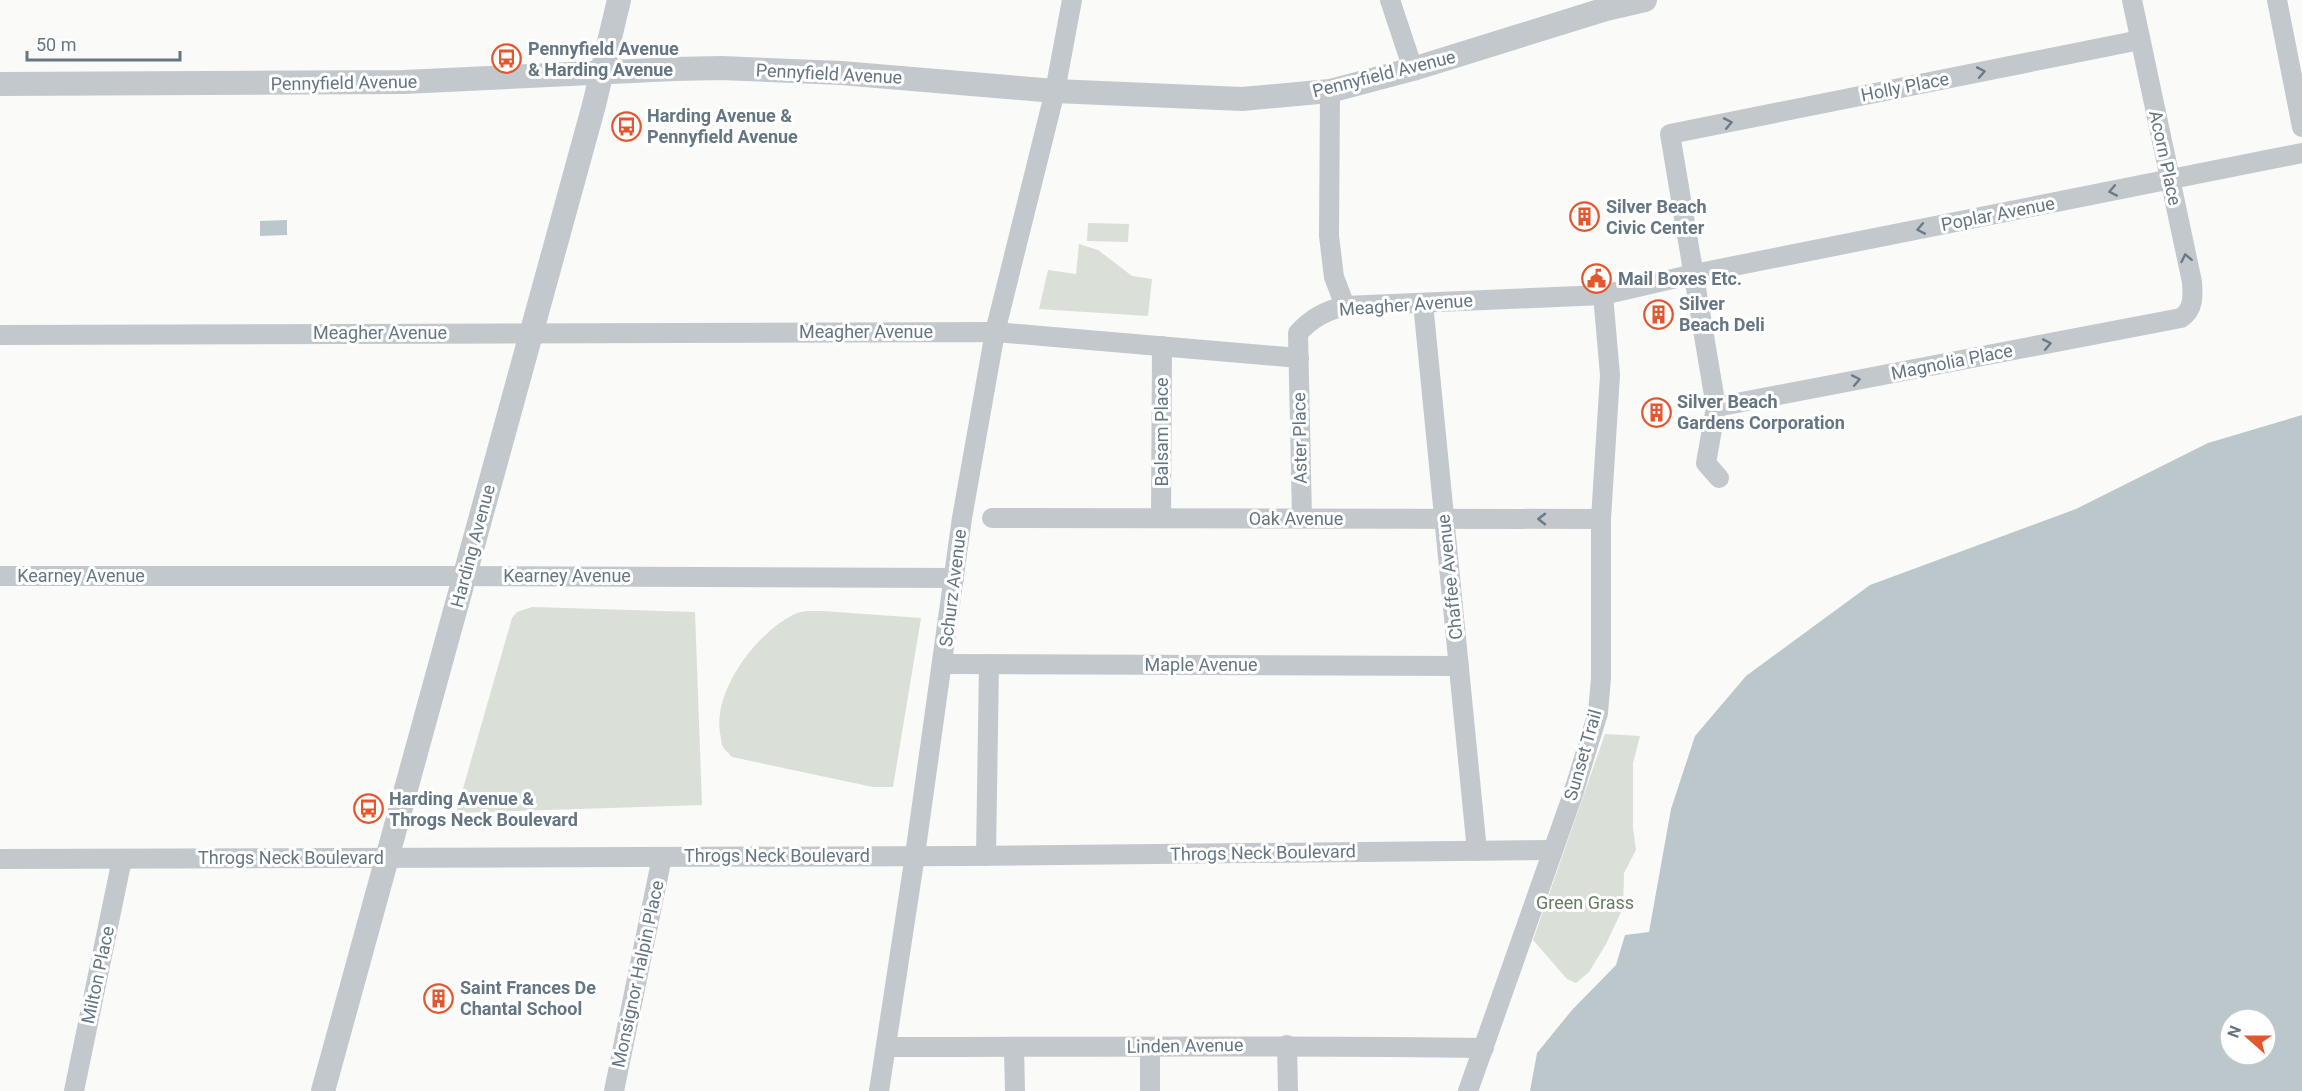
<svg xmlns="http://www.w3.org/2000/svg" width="2302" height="1091" viewBox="0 0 2302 1091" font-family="Roboto,sans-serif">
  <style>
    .green { fill: #dadfd7 }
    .water { fill: #bbc7cb; fill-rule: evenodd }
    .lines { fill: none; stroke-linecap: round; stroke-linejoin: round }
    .minor { stroke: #c3c8cc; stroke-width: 20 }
    .tertiary { stroke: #c3c8cc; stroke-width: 24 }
    .oneway { stroke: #6a7a87 }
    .labels { text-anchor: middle; stroke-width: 6; stroke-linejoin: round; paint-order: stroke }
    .poi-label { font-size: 18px; font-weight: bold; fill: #657683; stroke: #fff; text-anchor: start }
    .street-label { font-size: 18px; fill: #657683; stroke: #fff }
    .park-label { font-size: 18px; fill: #687a64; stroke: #fff }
  </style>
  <rect width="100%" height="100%" fill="#fafaf8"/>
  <g class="green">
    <path d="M1088 223 1129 224 1128 242 1087 241Z"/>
    <path d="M1079 244 1098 250 1132 276 1152 279 1148 316 1039 309 1048 270 1076 274Z"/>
    <path d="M532 607 695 612 702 805 456 813 512 618 517 612Z"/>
    <path d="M822 611 921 618 893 787H873L732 757C729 754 725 750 723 747 721 743 721 737 720 733 713 690 757 632 795 614 802 610 814 611 822 611Z"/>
    <path d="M1605 734 1640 736 1633 763V828L1636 850 1624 873 1623 908 1606 944 1589 972 1576 983 1567 979 1533 940Z"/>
  </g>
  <g class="water">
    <path d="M287 220V235L260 236V221Z"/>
    <path d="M2302 415V1091H1530L1537 1053 1572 1010 1616 965 1625 935 1649 932 1671 809 1695 736 1746 676 1870 585 2076 509 2208 443ZM2230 1019H2266V1055H2230Z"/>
  </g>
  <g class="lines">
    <g class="minor">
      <path d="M1390 0 1413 69"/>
      <path d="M2277 0 2302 127"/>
      <path d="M1330 91 1329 236 1334 277 1345 306"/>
      <path d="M1423 303 1477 851"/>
      <path d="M0 335 995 332 1299 358"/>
      <path d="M1716 407 2181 318C2194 309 2193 296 2192 282L2132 0"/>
      <path d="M1719 478 1706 463 1716 407 1670 134 2140 40"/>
      <path d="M992 518 1601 519"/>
      <path d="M1161 518 1162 346"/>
      <path d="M1302 518 1298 333C1312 318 1325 311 1345 306L1603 295 1694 274 2302 153"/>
      <path d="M0 576H464L954 578"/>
      <path d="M943 664 1459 666"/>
      <path d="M986 856 989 664"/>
      <path d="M0 859 963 856 1553 850"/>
      <path d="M1287 1045 1288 1091"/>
      <path d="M887 1047C1086 1047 1285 1045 1484 1048"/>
      <path d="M1150 1047V1091"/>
      <path d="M1014 1048 1015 1091"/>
      <path d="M74 1091 122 859"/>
      <path d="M614 1091 662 857"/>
      <path d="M879 1091 915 855 962 518 995 332 1055 91 1072 0"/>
      <path d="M1468 1091 1573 794 1598 713 1601 678V519L1610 375 1603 295"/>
    </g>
    <g class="tertiary">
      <path d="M0 84 404 82 674 69 721 68 841 73 1055 91 1242 99 1330 91 1413 69 1606 9 1645 0"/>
      <path d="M323 1091 594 105 619 0"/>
    </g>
  </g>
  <defs><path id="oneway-chevron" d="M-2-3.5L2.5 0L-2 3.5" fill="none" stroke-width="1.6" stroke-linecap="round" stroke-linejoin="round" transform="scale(1.5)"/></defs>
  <g class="oneway">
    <use href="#oneway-chevron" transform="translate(1981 72) rotate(-11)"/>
    <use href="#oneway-chevron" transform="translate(1728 123) rotate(-11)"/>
    <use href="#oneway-chevron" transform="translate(2113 191) rotate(169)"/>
    <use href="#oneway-chevron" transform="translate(1921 229) rotate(169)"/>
    <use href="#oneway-chevron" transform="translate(2186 258) rotate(-102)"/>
    <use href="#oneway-chevron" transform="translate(2047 344) rotate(-11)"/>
    <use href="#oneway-chevron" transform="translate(1856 380) rotate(-11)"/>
    <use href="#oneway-chevron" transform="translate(1542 519) rotate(-180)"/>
  </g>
  <defs>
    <symbol id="bus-ring" viewBox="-11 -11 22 22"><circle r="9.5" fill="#fff" stroke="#e4572e" stroke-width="1.5"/><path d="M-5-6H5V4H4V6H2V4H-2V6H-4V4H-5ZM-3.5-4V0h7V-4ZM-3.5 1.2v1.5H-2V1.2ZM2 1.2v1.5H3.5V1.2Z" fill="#e4572e"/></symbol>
    <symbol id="building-ring" viewBox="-11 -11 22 22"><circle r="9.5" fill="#fff" stroke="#e4572e" stroke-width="1.5"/><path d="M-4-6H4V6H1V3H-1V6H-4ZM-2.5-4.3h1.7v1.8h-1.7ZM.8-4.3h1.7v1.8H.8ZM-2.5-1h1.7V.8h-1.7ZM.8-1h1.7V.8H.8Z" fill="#e4572e"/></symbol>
    <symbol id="civic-ring" viewBox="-11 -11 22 22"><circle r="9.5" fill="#fff" stroke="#e4572e" stroke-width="1.5"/><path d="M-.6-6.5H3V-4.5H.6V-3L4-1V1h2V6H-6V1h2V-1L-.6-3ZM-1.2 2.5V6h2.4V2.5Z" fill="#e4572e"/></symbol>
  </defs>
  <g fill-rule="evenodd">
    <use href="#bus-ring" x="490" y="42" width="33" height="33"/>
    <use href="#bus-ring" x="610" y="110" width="33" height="33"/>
    <use href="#building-ring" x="1568" y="200" width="33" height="33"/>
    <use href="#civic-ring" x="1580" y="262" width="33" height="33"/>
    <use href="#building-ring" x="1642" y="298" width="33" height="33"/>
    <use href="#building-ring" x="1640" y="396" width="33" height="33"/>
    <use href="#bus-ring" x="352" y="792" width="33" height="33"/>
    <use href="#building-ring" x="422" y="982" width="33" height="33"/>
  </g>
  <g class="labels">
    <g class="poi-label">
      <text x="528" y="55">Pennyfield Avenue<tspan x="528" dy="21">&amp; Harding Avenue</tspan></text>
      <text x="647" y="122">Harding Avenue &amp;<tspan x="647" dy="21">Pennyfield Avenue</tspan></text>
      <text x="1606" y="213">Silver Beach<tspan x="1606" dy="21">Civic Center</tspan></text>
      <text x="1618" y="285">Mail Boxes Etc.</text>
      <text x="1679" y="310">Silver<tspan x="1679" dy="21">Beach Deli</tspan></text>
      <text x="1677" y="408">Silver Beach<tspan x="1677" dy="21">Gardens Corporation</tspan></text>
      <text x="389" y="805">Harding Avenue &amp;<tspan x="389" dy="21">Throgs Neck Boulevard</tspan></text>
      <text x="460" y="994">Saint Frances De<tspan x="460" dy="21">Chantal School</tspan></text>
    </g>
    <g class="street-label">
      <text transform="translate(829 74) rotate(3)" y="6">Pennyfield Avenue</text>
      <text transform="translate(1384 74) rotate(-14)" y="6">Pennyfield Avenue</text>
      <text transform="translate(344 83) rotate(-1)" y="6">Pennyfield Avenue</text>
      <text transform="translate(1905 87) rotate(-11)" y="6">Holly Place</text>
      <text transform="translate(2165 158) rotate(78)" y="6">Acorn Place</text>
      <text transform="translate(1998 214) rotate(-11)" y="6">Poplar Avenue</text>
      <text transform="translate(1406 305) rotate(-4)" y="6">Meagher Avenue</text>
      <text x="866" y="338">Meagher Avenue</text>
      <text x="380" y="339">Meagher Avenue</text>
      <text transform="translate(1952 362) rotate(-11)" y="6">Magnolia Place</text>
      <text transform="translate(1162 432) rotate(-90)" y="6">Balsam Place</text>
      <text transform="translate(1300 438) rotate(-91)" y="6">Aster Place</text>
      <text x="1296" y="525">Oak Avenue</text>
      <text transform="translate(473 546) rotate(-75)" y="6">Harding Avenue</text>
      <text x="81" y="582">Kearney Avenue</text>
      <text x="567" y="582">Kearney Avenue</text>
      <text transform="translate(1450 577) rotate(-96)" y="6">Chaffee Avenue</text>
      <text transform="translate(953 588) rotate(-83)" y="6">Schurz Avenue</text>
      <text x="1201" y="671">Maple Avenue</text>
      <text transform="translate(1583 755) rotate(-74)" y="6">Sunset Trail</text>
      <text transform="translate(1263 853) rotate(-1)" y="6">Throgs Neck Boulevard</text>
      <text x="777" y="862">Throgs Neck Boulevard</text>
      <text x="291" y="864">Throgs Neck Boulevard</text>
      <text transform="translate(638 974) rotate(-78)" y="6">Monsignor Halpin Place</text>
      <text transform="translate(98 975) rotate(-78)" y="6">Milton Place</text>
      <text transform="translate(1185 1046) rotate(-1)" y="6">Linden Avenue</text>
    </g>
    <g class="park-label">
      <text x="1585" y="909">Green Grass</text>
    </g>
  </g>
  <g transform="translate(2248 1037) rotate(291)"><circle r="28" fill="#ffffff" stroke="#c1c8cd" stroke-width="1.5"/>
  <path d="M0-4.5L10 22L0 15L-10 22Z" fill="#e4572e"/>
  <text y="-9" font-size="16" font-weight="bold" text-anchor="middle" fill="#657683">N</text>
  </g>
  <path d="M27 51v9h153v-9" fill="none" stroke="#657683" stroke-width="3"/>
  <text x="36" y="51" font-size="18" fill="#657683" stroke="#ffffff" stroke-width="4.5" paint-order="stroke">50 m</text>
</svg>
